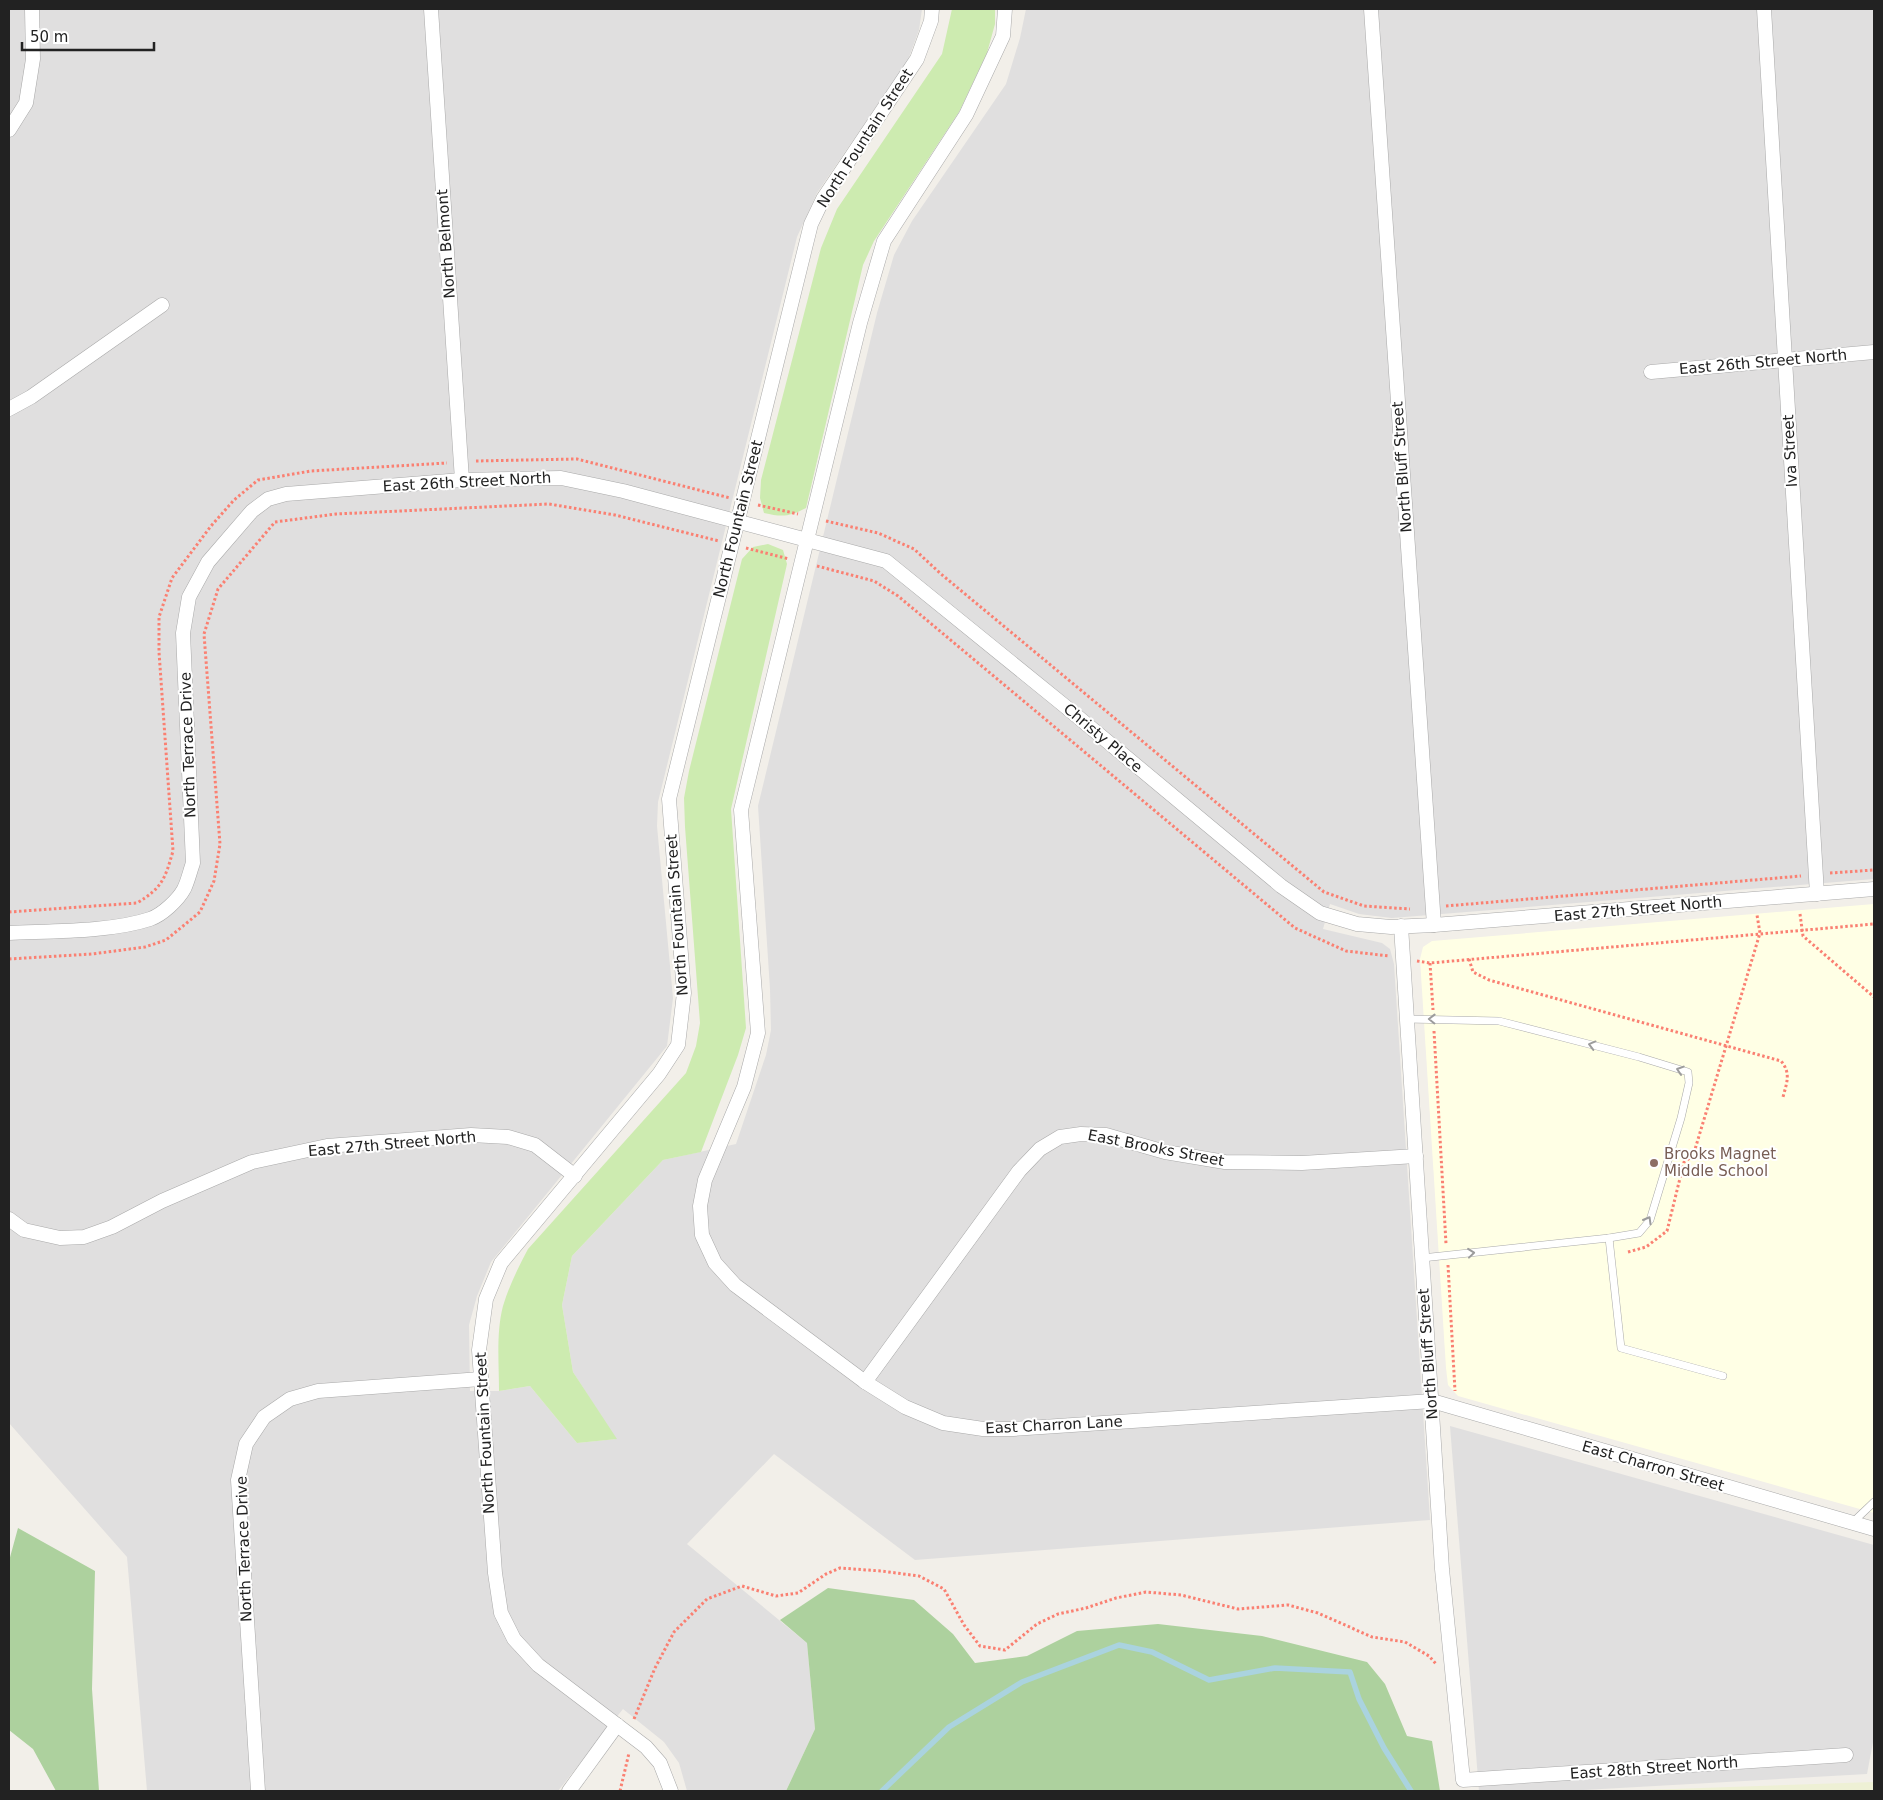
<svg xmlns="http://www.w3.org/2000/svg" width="1883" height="1800" viewBox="0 0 1883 1800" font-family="'DejaVu Sans',sans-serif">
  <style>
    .residential { fill: #e0dfdf }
    .education { fill: #ffffe5 }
    .farmland { fill: #eef0d5 }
    .grass { fill: #cdebb0 }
    .forest { fill: #add19e }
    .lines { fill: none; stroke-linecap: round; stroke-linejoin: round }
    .stream { stroke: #aad3df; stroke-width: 5.5 }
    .lane-casing { stroke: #a9a9a9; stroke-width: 8 }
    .street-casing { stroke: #a9a9a9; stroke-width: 15 }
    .path { stroke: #fa8072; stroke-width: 3; stroke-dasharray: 2.5 2.5; stroke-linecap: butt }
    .lane { stroke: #fff; stroke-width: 7 }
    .street { stroke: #fff; stroke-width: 14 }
    .oneway { stroke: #9c9c9c }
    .education-dot { fill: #8d6e63; stroke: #fff; stroke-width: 2 }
    .labels { text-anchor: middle; stroke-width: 4; stroke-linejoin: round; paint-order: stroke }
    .street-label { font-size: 15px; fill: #222; stroke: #fff }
    .education-label { font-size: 15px; fill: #785e54; stroke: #fff; text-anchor: start }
  </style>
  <rect width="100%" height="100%" fill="#f2efe9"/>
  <g class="residential">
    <path d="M9 9H922L919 30 908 60 817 193 797 237 658 802 657 826 673 998 667 1046 491 1262 477 1296 469 1325 470 1391H499L530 1386 577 1443 616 1439 573 1372 562 1305 572 1256 663 1160 736 1144 766 1055 771 1030 770 989 758 806 877 313 894 255 912 221 1006 84 1020 38 1026 9H1874V879L1392 918 1359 914 1330 904 1323 929 1382 943 1390 949 1394 964 1430 1520 915 1560 774 1454 687 1544 807 1643 815 1729 786 1791H687L679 1763 664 1742 623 1709 558 1791H147L127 1557 9 1423Z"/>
    <path d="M1450 1426 1874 1545V1737L1867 1774 1566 1791H1479Z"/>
  </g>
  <path class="education" d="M1874 904V1513L1458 1396 1448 1385 1446 1368 1420 959 1423 947 1432 941Z"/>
  <path class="farmland" d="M1874 1782V1791H1616Z"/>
  <g class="grass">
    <path d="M952 9H995V24L987 53 959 112 874 241 863 265 806 508C789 517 782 517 764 513L760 498 761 480 821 248 837 209 942 54Z"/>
    <path d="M768 544 783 550 787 564 731 809 746 1028 738 1055 701 1152 663 1160 572 1256 562 1305 573 1372 617 1439 577 1443 530 1386 499 1391C499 1363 496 1333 503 1306 509 1286 518 1268 528 1249L686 1073 696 1046 700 1023 685 827 684 798 689 771 742 559 753 547Z"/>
  </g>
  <g class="forest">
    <path d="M18 1528 95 1571 92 1689 99 1791H56L33 1749 9 1730V1561Z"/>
    <path d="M828 1588 914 1600 953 1634 975 1663 1027 1656 1077 1631 1158 1624 1262 1636 1367 1662 1385 1684 1407 1736 1432 1741 1440 1791H786L815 1729 807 1643 780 1620Z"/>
  </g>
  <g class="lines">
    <path class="stream" d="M882 1791 949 1727 1022 1682 1119 1645 1152 1652 1209 1680 1275 1668 1350 1672 1359 1699 1384 1748 1411 1791"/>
    <defs>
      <g id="lane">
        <path d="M1407 1019 1499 1021 1639 1057 1688 1072 1689 1083 1681 1118 1650 1220 1639 1233 1609 1238 1422 1258"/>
        <path d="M1609 1238 1621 1348 1723 1376"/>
        <path d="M1852 1523 1874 1502"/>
      </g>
      <g id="street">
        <path d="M431 9 462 480"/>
        <path d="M1005 9 1003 36 966 115 884 241 860 323 741 810 758 1033 744 1087 705 1180 700 1206 702 1235 715 1263 735 1285 865 1382 905 1407 943 1423 983 1429H1013L1432 1401 1874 1529"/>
        <path d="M1371 9 1434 925"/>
        <path d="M1764 9 1817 894"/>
        <path d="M9 130 26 103 33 59 32 9"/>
        <path d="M1651 372 1874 352"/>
        <path d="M9 409 31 397 162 305"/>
        <path d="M1401 926 1442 1569 1463 1780 1846 1755"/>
        <path d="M9 933C51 931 111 932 150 919 162 915 178 900 184 889 188 881 190 871 193 863L183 633 189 597 208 562 252 511 268 499 286 494 462 480 561 478 623 491 886 561 1066 707 1281 886 1320 913 1357 924 1391 927 1434 925 1874 889"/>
        <path d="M9 1219 24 1230 60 1238 84 1237 112 1227 162 1201 252 1162 327 1146 471 1135 508 1137 535 1145 575 1176"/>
        <path d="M865 1382 1019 1171 1040 1149 1060 1137 1081 1134 1106 1135 1165 1152 1225 1162 1302 1163 1416 1156"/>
        <path d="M258 1791 238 1480 246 1444 264 1417 290 1399 318 1391 481 1379"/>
        <path d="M569 1791 617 1725"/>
        <path d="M671 1791 660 1763 646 1747 538 1665 514 1639 501 1613 495 1573 479 1350 486 1299 501 1263 659 1074 678 1045 684 993 669 799 811 224 823 199 917 59 931 21 932 9"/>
      </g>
    </defs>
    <use href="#lane" class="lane-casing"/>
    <use href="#street" class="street-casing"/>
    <g class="path">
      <path d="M476 461 577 459 730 498"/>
      <path d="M758 505 798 514"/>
      <path d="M826 521 878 533 914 549 941 574 1324 892 1364 906 1410 909"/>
      <path d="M746 548 789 559"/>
      <path d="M817 566 874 581 898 596 1295 928 1346 951 1389 956"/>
      <path d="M1830 873 1874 870"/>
      <path d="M1446 906 1801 876"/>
      <path d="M9 912 137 903C162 888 165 879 173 851L159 652V617L172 578 211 526 234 500 258 480 311 471 447 463"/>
      <path d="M1800 914 1803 936 1874 997"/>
      <path d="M9 959 92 954 145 947 166 940 200 912 214 881 220 844 204 634 218 589 275 522 336 514 549 504 615 515 719 541"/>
      <path d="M1469 959 1473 972 1489 980 1781 1061C1791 1073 1787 1082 1783 1097"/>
      <path d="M1417 961 1430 963 1874 924"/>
      <path d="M1430 963 1433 1010"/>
      <path d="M1434 1031 1446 1244"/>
      <path d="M1628 1252 1646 1247 1667 1231 1684 1162 1693 1156 1760 933 1757 915"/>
      <path d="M1448 1265 1455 1391"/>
      <path d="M634 1719 655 1668 674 1632 707 1599 742 1586 776 1596 798 1593 826 1574 840 1568 881 1571 919 1576 944 1589 964 1625 980 1646 1005 1650 1037 1624 1058 1614 1086 1608 1116 1598 1146 1592 1181 1595 1238 1609 1288 1605 1318 1613 1372 1637 1405 1642 1429 1656 1436 1664"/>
      <path d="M620 1791 629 1753"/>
    </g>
    <use href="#lane" class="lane"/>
    <use href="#street" class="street"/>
  </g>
  <defs><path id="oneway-chevron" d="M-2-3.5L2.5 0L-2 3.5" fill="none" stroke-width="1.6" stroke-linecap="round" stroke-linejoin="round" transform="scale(1.25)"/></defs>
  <g class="oneway">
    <use href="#oneway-chevron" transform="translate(1432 1019) rotate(-179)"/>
    <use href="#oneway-chevron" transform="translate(1592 1045) rotate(-165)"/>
    <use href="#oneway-chevron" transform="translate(1680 1070) rotate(-162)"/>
    <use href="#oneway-chevron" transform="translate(1648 1220) rotate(-60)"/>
    <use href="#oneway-chevron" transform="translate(1471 1253) rotate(-6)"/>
  </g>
  <circle class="education-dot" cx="1654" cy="1163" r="5"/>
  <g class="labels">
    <g class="street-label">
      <text transform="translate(865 138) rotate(-57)" y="5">North Fountain Street</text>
      <text transform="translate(446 244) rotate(-94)" y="5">North Belmont</text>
      <text transform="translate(1763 362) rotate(-5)" y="5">East 26th Street North</text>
      <text transform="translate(1790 451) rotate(-93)" y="5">Iva Street</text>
      <text transform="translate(1402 467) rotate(-94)" y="5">North Bluff Street</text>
      <text transform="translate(467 482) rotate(-3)" y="5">East 26th Street North</text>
      <text transform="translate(738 519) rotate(-76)" y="5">North Fountain Street</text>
      <text transform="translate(1103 738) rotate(40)" y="5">Christy Place</text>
      <text transform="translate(188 745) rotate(-92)" y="5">North Terrace Drive</text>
      <text transform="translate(1638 909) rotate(-5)" y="5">East 27th Street North</text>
      <text transform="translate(677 915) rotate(-94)" y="5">North Fountain Street</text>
      <text transform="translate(392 1144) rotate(-5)" y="5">East 27th Street North</text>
      <text transform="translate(1156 1148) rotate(11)" y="5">East Brooks Street</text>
      <text transform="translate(1428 1354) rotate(-94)" y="5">North Bluff Street</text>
      <text transform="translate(1054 1425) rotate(-3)" y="5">East Charron Lane</text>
      <text transform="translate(485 1433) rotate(-93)" y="5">North Fountain Street</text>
      <text transform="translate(1653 1466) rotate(16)" y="5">East Charron Street</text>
      <text transform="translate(244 1549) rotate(-92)" y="5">North Terrace Drive</text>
      <text transform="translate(1654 1768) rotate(-4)" y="5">East 28th Street North</text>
    </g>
    <g class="education-label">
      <text x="1664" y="1159">Brooks Magnet<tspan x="1664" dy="17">Middle School</tspan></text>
    </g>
  </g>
  <rect width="1883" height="1800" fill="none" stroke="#222222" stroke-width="20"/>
  <path d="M22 42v8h132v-8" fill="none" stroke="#222222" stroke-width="2.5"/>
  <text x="30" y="42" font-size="15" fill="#222222" stroke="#ffffff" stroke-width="4" paint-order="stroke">50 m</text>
</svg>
